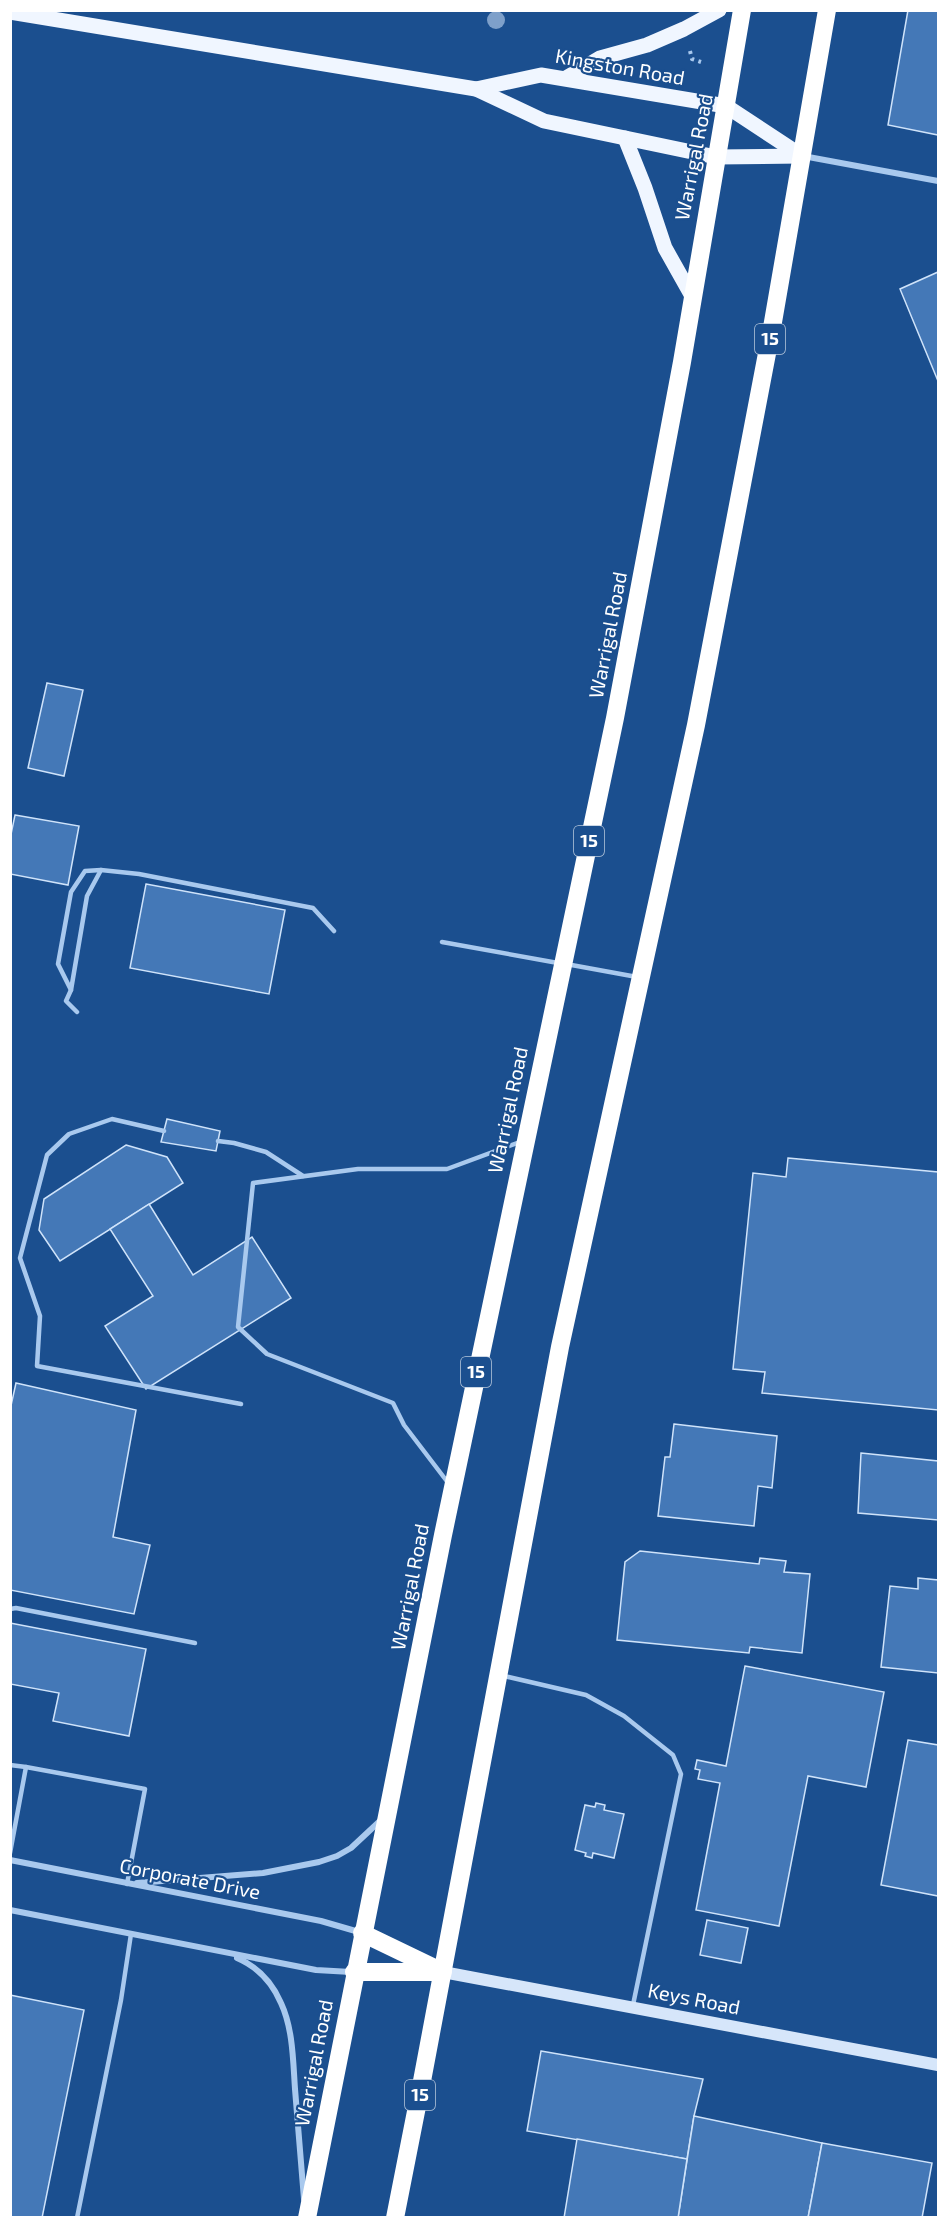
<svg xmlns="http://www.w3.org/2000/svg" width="949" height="2228" viewBox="0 0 949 2228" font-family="'Exo 2',sans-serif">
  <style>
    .building { fill: #4478b7; stroke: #cfe3fa; stroke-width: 1.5 }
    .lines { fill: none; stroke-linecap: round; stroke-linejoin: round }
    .path { stroke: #a9c9ee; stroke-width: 4; stroke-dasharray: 3 4.5; stroke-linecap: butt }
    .lane { stroke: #a9c9ee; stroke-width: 4.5 }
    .street { stroke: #a9c9ee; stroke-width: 6 }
    .secondary { stroke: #d6e6fa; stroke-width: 12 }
    .primary { stroke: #f0f6ff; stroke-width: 15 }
    .highway { stroke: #fff; stroke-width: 18 }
    .tree { fill: #7ea0ca }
    .labels { text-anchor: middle; stroke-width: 4.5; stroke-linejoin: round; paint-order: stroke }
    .shield { fill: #1b4f8f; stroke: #bbcadd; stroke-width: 1.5 }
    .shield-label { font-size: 18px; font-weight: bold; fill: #fff }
    .street-label { font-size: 20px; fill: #fff; stroke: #1b4f8f }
  </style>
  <rect width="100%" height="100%" fill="#1b4f8f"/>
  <g class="building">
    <path d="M908 10H938V135L888 125Z"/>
    <path d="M938 272V381L900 289Z"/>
    <path d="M47 683 83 690 64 776 28 768Z"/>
    <path d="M15 815 79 826 68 885 10 874V839Z"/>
    <path d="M146 884 285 910 269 994 130 968Z"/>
    <path d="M167 1119 220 1131 216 1151 161 1142Z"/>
    <path d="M126 1145 167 1157 183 1183 60 1261 39 1230 44 1199Z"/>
    <path d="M788 1158 938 1172V1410L762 1393 765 1372 733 1369 753 1173 786 1177Z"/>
    <path d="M149 1204 193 1275 252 1237 291 1298 146 1389 105 1326 153 1296 110 1229Z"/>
    <path d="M16 1383 136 1410 113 1537 150 1545 134 1614 10 1590V1410Z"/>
    <path d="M674 1424 777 1436 772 1488 758 1486 754 1526 658 1516 665 1457H670Z"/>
    <path d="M861 1453 938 1461V1520L858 1513Z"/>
    <path d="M640 1551 759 1564 760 1558 786 1561 784 1572 810 1574 802 1653 750 1647 749 1653 617 1640 625 1562Z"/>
    <path d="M918 1578 938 1580V1673L881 1667 890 1586 918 1589Z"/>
    <path d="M10 1623 146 1649 129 1736 53 1721 59 1693 10 1684Z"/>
    <path d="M745 1666 884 1692 866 1787 808 1776 779 1926 696 1910 720 1783 698 1779 700 1770 695 1769 697 1760 726 1766Z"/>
    <path d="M908 1740 938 1745V1896L881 1885Z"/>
    <path d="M596 1803 605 1805 604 1810 624 1814 614 1858 593 1853 592 1858 585 1856 586 1853 575 1850 585 1805 595 1807Z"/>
    <path d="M707 1920 748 1928 741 1963 700 1955Z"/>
    <path d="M10 1995 84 2010 42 2218H10Z"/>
    <path d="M541 2051 703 2079 694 2116 687 2159 527 2131Z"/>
    <path d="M694 2116 822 2143 808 2218H678Z"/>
    <path d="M577 2139 687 2159 678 2218H564Z"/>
    <path d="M822 2143 932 2163 922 2218H808Z"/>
  </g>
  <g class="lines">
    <path class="path" d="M690 51 692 59 701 62"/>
    <g class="lane">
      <path d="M442 942 558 963"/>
      <path d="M566 964 637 977"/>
      <path d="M71 990 58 964 71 892 85 871 101 870"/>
      <path d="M77 1012 66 1001 71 990 87 896 101 870 139 874 313 908 334 931"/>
      <path d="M164 1131 112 1119 69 1134 47 1155 20 1258 40 1316 37 1366 241 1404"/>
      <path d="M218 1141 234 1143 266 1152 303 1176"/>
      <path d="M449 1484 404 1425 393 1403 267 1354 238 1327 253 1183 358 1169H447L520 1142"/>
      <path d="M10 1609 16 1608 195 1643"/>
      <path d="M504 1676 586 1695 624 1716 673 1755 681 1774 633 2005"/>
      <path d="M10 1765 26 1767"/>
      <path d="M10 1853 26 1767 145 1789 127 1884"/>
      <path d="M77 2218 121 2000 131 1934"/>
    </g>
    <g class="street">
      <path d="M803 156 938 181"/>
      <path d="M10 1860 321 1921 359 1932"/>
      <path d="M137 1883 263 1873 319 1862 337 1856 351 1848 381 1820"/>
      <path d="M10 1910 316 1970 351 1972"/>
      <path d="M237 1958C258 1967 272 1982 281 2003 293 2029 293 2060 295 2089 298 2125 301 2162 304 2199"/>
    </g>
    <path class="secondary" d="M443 1972 938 2065"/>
    <g class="primary">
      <path d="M10 12 476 89 544 121 716 157 802 156"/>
      <path d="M566 78 600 58 647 45 684 29 719 10"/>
      <path d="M476 89 541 75 726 106 802 156"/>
      <path d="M625 138 645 188 665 248 692 296"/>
    </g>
    <g class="highway">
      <path d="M362 1933 443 1972"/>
      <path d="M354 1972H438"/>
      <path d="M307 2218 443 1535 615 718 682 362 742 10"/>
      <path d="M395 2218 422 2081 560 1347 696 725 773 322 827 10"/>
    </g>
  </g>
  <circle class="tree" cx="496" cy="20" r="9"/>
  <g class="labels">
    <g class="shield">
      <rect x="755" y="324" width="30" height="30" rx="4.5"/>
      <rect x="574" y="826" width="30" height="30" rx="4.5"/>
      <rect x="461" y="1357" width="30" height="30" rx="4.5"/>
      <rect x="405" y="2080" width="30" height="30" rx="4.5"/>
    </g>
    <g class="shield-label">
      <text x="770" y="345">15</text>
      <text x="589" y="847">15</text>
      <text x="476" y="1378">15</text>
      <text x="420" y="2101">15</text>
    </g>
    <g class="street-label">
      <text transform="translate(620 67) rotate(10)" y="7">Kingston Road</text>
      <text transform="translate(694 157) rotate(-79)" y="7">Warrigal Road</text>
      <text transform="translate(608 635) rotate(-79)" y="7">Warrigal Road</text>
      <text transform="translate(508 1110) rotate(-78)" y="7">Warrigal Road</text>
      <text transform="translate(410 1587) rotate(-79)" y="7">Warrigal Road</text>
      <text transform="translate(190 1879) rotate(11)" y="7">Corporate Drive</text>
      <text transform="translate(694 1999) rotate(11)" y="7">Keys Road</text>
      <text transform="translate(314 2063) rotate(-79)" y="7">Warrigal Road</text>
    </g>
  </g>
  <rect width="949" height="2228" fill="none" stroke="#ffffff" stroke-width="24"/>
</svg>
